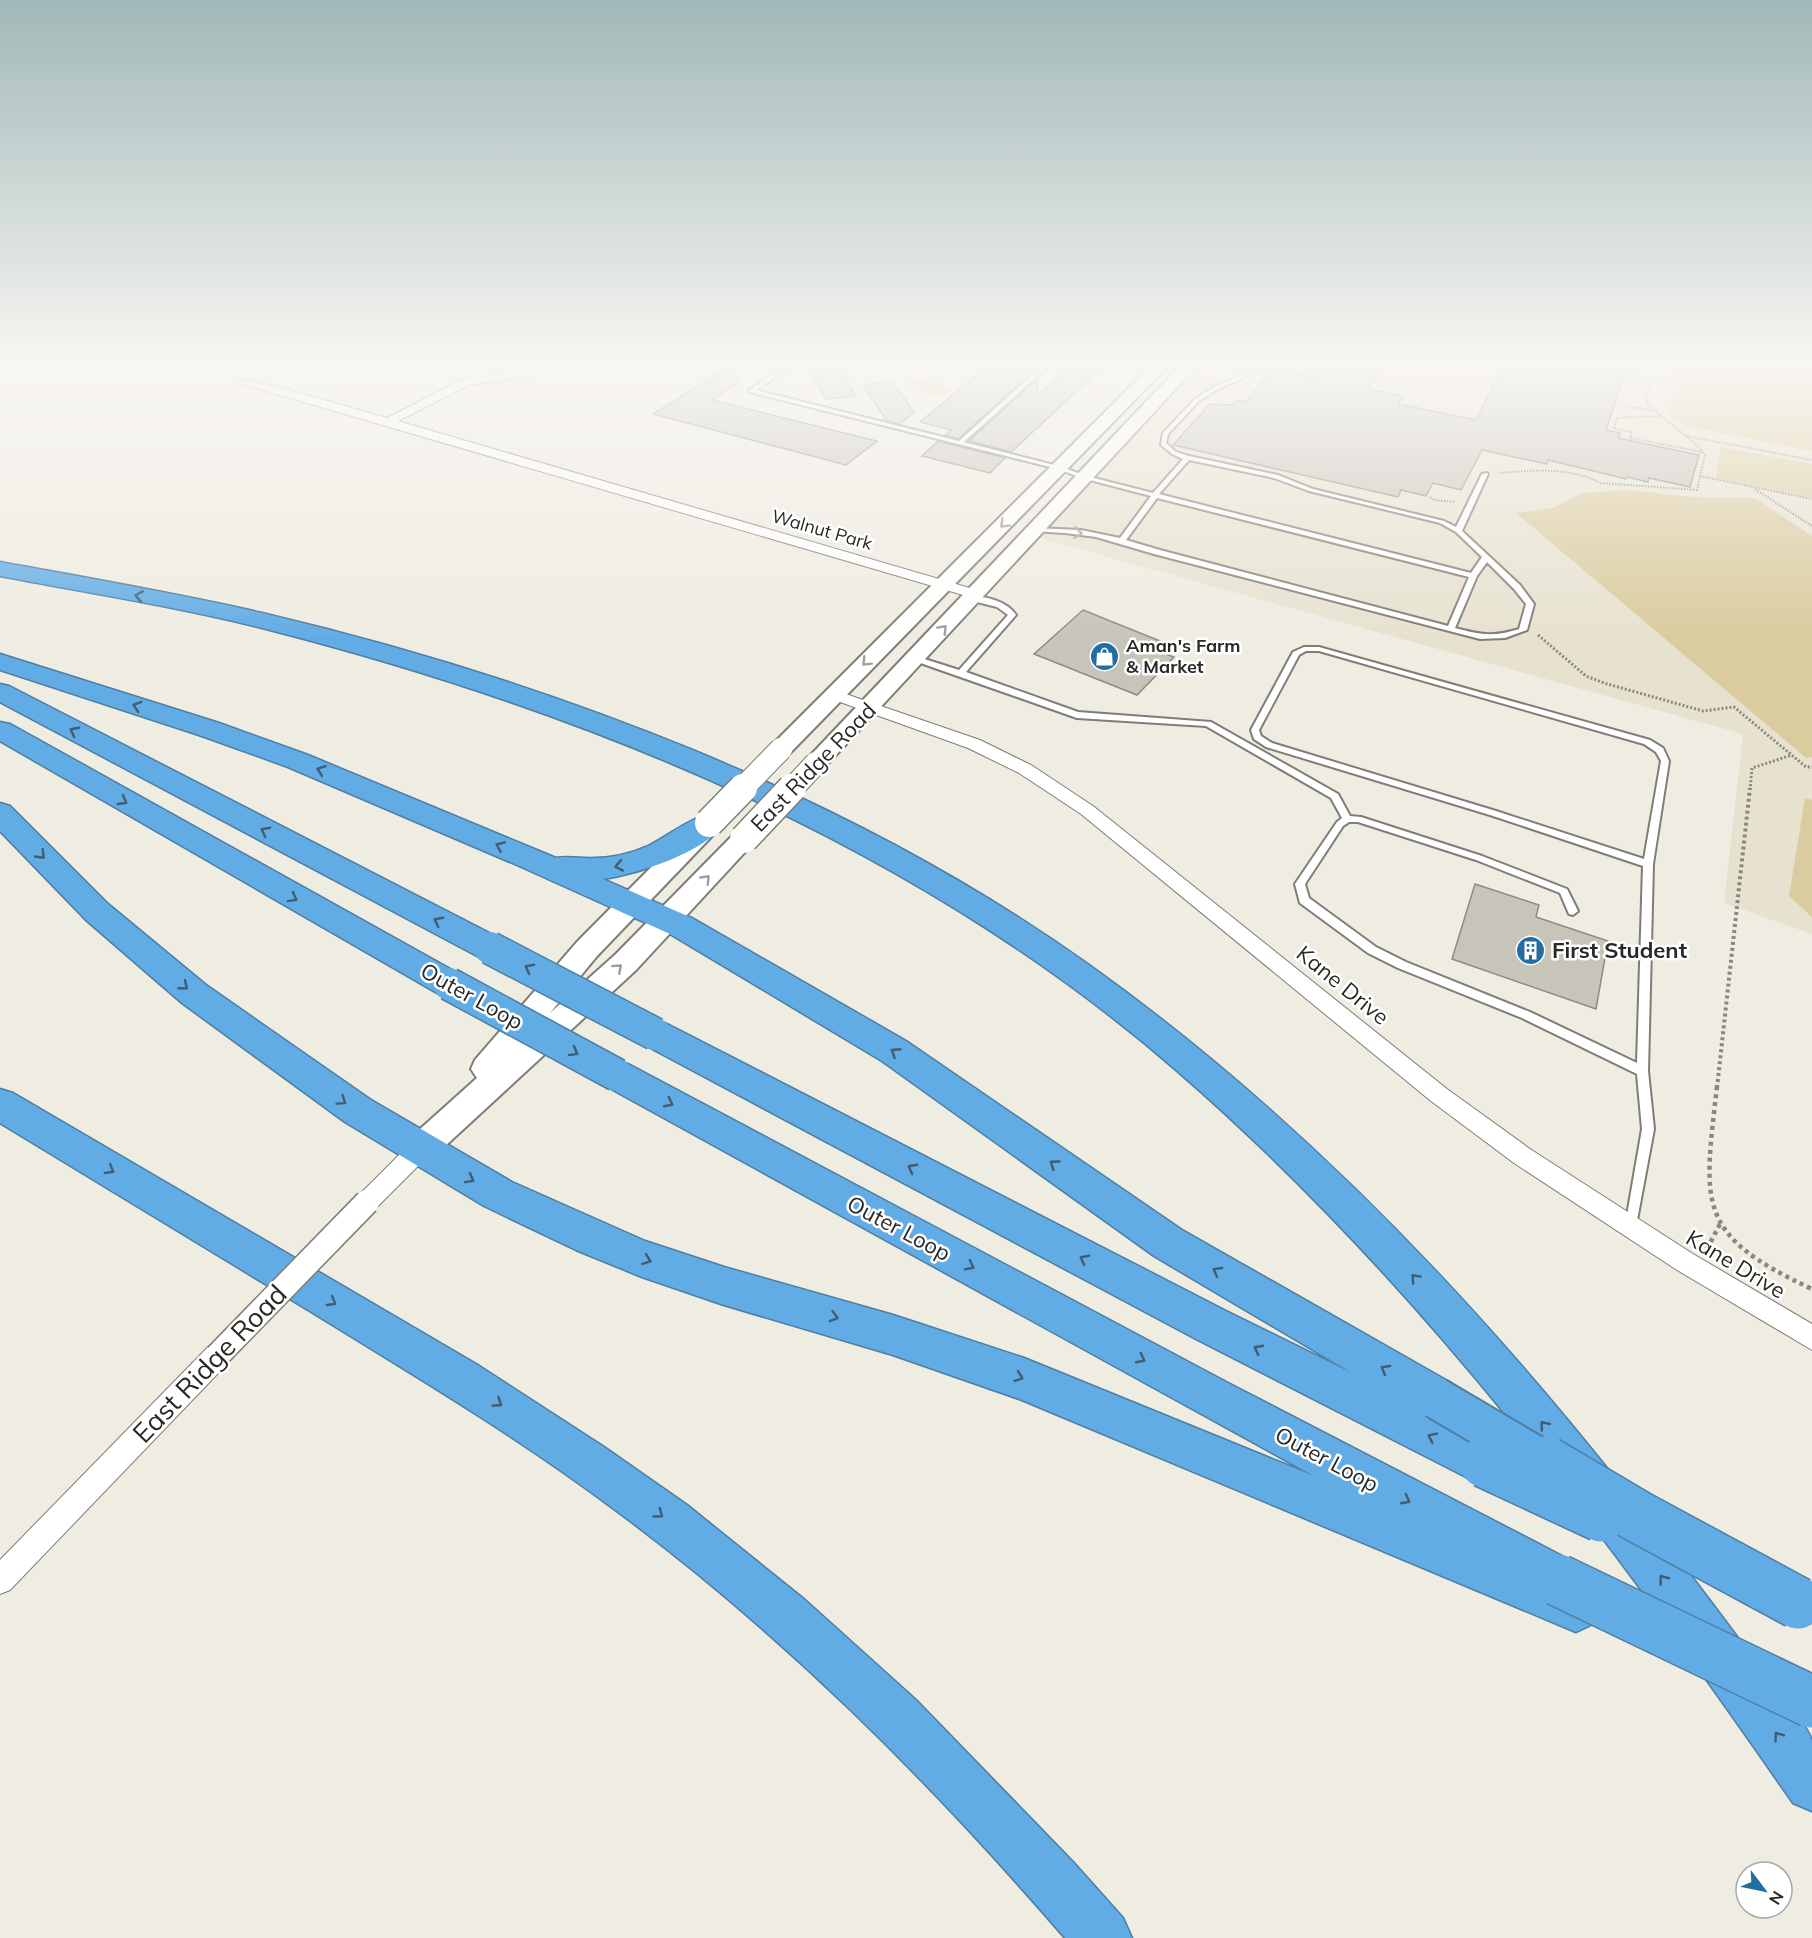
<svg xmlns="http://www.w3.org/2000/svg" width="1812" height="1938" viewBox="0 0 1812 1938" font-family="Mulish,sans-serif">
  <style>
    .built { fill: #e7e2d0 }
    .green { fill: #dacc9e }
    .building { fill: #c7c4ba; stroke: #8e8b82; stroke-width: 1.5 }
    .lines { fill: none; stroke-linecap: round; stroke-linejoin: round }
    .service-casing { stroke: #7f7d74; stroke-width: 4 }
    .minor-casing { stroke: #7f7d74; stroke-width: 2 }
    .secondary-casing { stroke: #7f7d74; stroke-width: 4 }
    .motorway-casing { stroke: #4e7ea1; stroke-width: 3 }
    .path-far3 { stroke: #898780; stroke-width: 2; stroke-dasharray: 1.5 1.5; stroke-linecap: butt }
    .path-far2 { stroke: #898780; stroke-width: 3; stroke-dasharray: 2 2; stroke-linecap: butt }
    .path-far1 { stroke: #898780; stroke-width: 4; stroke-dasharray: 3 3; stroke-linecap: butt }
    .path { stroke: #898780; stroke-width: 4.5; stroke-dasharray: 4 4; stroke-linecap: butt }
    .service { fill: #fff; fill-rule: evenodd }
    .minor { fill: #fff; fill-rule: evenodd }
    .secondary { fill: #fff; fill-rule: evenodd }
    .motorway { fill: #62ace5; fill-rule: evenodd }
    .minor-bridge-casing { stroke: #7f7d74; stroke-width: 27; stroke-linecap: butt }
    .secondary-bridge-far1-casing { stroke: #7f7d74; stroke-width: 24; stroke-linecap: butt }
    .secondary-bridge-casing { stroke: #7f7d74; stroke-width: 31; stroke-linecap: butt }
    .motorway-bridge-far2-casing { stroke: #4e7ea1; stroke-width: 35; stroke-linecap: butt }
    .motorway-bridge-far1-casing { stroke: #4e7ea1; stroke-width: 44; stroke-linecap: butt }
    .motorway-bridge-casing { stroke: #4e7ea1; stroke-width: 54; stroke-linecap: butt }
    .minor-bridge { stroke: #fff; stroke-width: 24 }
    .secondary-bridge-far1 { stroke: #fff; stroke-width: 22 }
    .secondary-bridge { stroke: #fff; stroke-width: 28 }
    .motorway-bridge-far2 { stroke: #62ace5; stroke-width: 32 }
    .motorway-bridge-far1 { stroke: #62ace5; stroke-width: 40 }
    .motorway-bridge { stroke: #62ace5; stroke-width: 51 }
    .oneway { stroke: #9f9e9c }
    .oneway2 { stroke: #405d71 }
    .labels { text-anchor: middle; stroke-width: 5; stroke-linejoin: round; paint-order: stroke }
    .far-street-label { font-size: 18px; fill: #292824; stroke: #fff }
    .far-poi-label { font-size: 18px; font-weight: bold; fill: #292824; stroke: #fff; text-anchor: start }
    .street-label { font-size: 22px; fill: #292824; stroke: #fff }
    .poi-label { font-size: 22px; font-weight: bold; fill: #292824; stroke: #fff; text-anchor: start }
    .near-street-label { font-size: 27px; fill: #292824; stroke: #fff }
  </style>
  <rect width="100%" height="100%" fill="#efece2"/>
  <path class="built" d="M1201 366H1812V934L1724 903 1743 734 1040 538Z"/>
  <g class="green">
    <path d="M1686 366H1812V451L1685 426 1668 415 1678 377Z"/>
    <path d="M915 378 955 388 943 397 904 386Z"/>
    <path d="M1721 447 1812 464V498L1716 478Z"/>
    <path d="M1629 490 1692 497 1755 498 1812 536V757L1806 758 1516 513 1553 508 1582 493Z"/>
    <path d="M1805 798 1812 800V917L1789 896Z"/>
  </g>
  <g class="building">
    <path d="M730 366 740 382 712 400 877 441 846 465 653 414Z"/>
    <path d="M988 366 1037 368 958 439 945 435 952 430 920 422Z"/>
    <path d="M1070 366H1104L1011 452 969 441 1037 379 1038 395Z"/>
    <path d="M1326 366H1382L1367 389 1403 396 1398 404 1476 420 1503 366H1588L1624 373 1606 430 1620 433 1618 438 1699 455 1690 487 1649 478 1648 482 1627 477 1626 479 1548 460 1547 464 1482 450 1461 490 1433 483 1426 496 1401 490 1398 497 1173 445 1210 404 1232 405 1237 400 1246 402 1273 369 1317 378Z"/>
    <path d="M840 368 856 396 826 399 810 372Z"/>
    <path d="M892 381 914 412 899 424 887 421 863 385Z"/>
    <path d="M938 441 1005 458 990 473 922 456Z"/>
    <path d="M1083 610 1175 647 1168 655 1174 657 1137 695 1034 654Z"/>
    <path d="M1475 884 1539 905 1536 917 1608 941 1596 1009 1452 959Z"/>
  </g>
  <g class="lines">
    <defs>
      <g id="service">
        <path d="M785 366H792L756 390 959 441 1042 366H1049L964 442 1062 467 1086 476 1153 493 1183 459 1172 454 1161 445 1163 433 1195 399 1214 387 1246 373 1253 366H1260L1250 375 1218 389 1199 401 1168 434 1166 443 1176 452 1189 456 1278 475 1313 489 1444 521 1456 527 1482 474 1487 473 1488 474 1462 531 1520 585 1534 604 1527 630 1505 638 1480 639 1154 554 1096 537 1065 533 1032 531V529L1034 528 1081 530 1120 538 1151 496 1082 478 1058 469 749 392V390ZM1189 460 1274 478 1309 491 1440 523 1456 532 1482 557 1471 573 1159 494ZM1157 498 1469 577 1448 626 1160 550 1126 540ZM1487 562 1514 589 1526 604 1519 629C1494 637 1481 635 1455 628L1477 576Z"/>
        <path d="M969 596C985 596 1007 601 1016 615L966 672 1078 712 1211 722 1338 794 1350 816 1361 817 1482 856 1567 889 1578 911 1573 915 1569 914 1560 893 1476 860 1358 822H1349L1343 826 1305 884 1309 898 1376 947 1406 962 1530 1012 1637 1063 1643 866 1490 815 1266 747 1254 739 1251 730 1293 652 1304 647H1319L1650 740 1663 748 1669 761 1653 864 1648 1071 1654 1129 1635 1231 1631 1233 1627 1231 1625 1227 1642 1129 1637 1074 1522 1018 1398 968 1368 953 1300 903 1295 884 1337 822 1342 818 1331 798 1206 726 1077 718 912 660 911 658 915 656 959 670 1008 615 997 607 969 600ZM1306 651H1319L1644 744 1656 752 1661 761 1644 859 1496 811 1272 743 1261 736 1259 730 1299 655Z"/>
      </g>
      <g id="minor">
        <path d="M551 366H580L575 369 469 385 398 421 980 591 982 594 975 598 970 597 239 383 244 380 275 386 387 418 462 380Z"/>
        <path d="M834 690 980 740 1031 765 1093 806 1447 1089 1530 1149 1693 1254 1812 1324V1350L1677 1270 1514 1163 1431 1101 1081 814 1019 773 968 748 829 698 826 695Z"/>
        <path d="M420 1139 428 1142 431 1149 428 1156 375 1209 367 1212 359 1209 356 1202 359 1195 412 1142Z"/>
        <path d="M217 1344 226 1347 230 1356 226 1365 10 1590 0 1594V1560L208 1347Z"/>
      </g>
      <g id="secondary">
        <path d="M1151 366H1168L789 754 781 756 773 754 769 749 773 744Z"/>
        <path d="M1180 366H1197L824 768 816 771 808 768 804 763 808 758Z"/>
        <path d="M703 821 712 824 716 830 712 836 597 956 550 1013 616 954 735 833 744 830 753 833 757 839 636 970 431 1159 420 1163 409 1159 404 1149 409 1139 477 1078 471 1069 475 1060 577 942 694 824Z"/>
      </g>
      <g id="motorway">
        <path d="M0 562C87 578 175 593 262 613 546 680 850 794 1089 965 1291 1109 1464 1288 1618 1482 1671 1548 1722 1616 1772 1684 1782 1697 1809 1728 1812 1741 1812 1754 1812 1795 1812 1811L1793 1803C1610 1539 1419 1280 1175 1069 917 846 594 713 266 629 179 607 89 593 0 576Z"/>
        <path d="M0 654 219 723 308 755 556 858C566 856 574 858 584 858 606 859 628 855 648 846 670 836 697 810 719 816L724 823C705 853 637 874 603 879L692 918 906 1041 1182 1230 1451 1383 1458 1398 1451 1413 1442 1417 1500 1446 1507 1462 1500 1478 1484 1485 1468 1478 1196 1339 643 1044 638 1034 643 1024 655 1020 667 1024 1226 1311 1352 1373 1154 1256 882 1061 670 934 517 865 288 767 199 735 0 670Z"/>
        <path d="M0 684 9 686 501 939 506 948 501 957 490 960 479 957 0 702Z"/>
        <path d="M0 722 10 724 461 975 466 984 461 993 449 997 437 993 0 741Z"/>
        <path d="M0 803 10 806 108 904 206 985 371 1100 512 1182 645 1241 724 1267 893 1315 1024 1358 1314 1476 604 1085 599 1075 604 1065 617 1060 630 1065 1228 1383 1566 1558 1573 1575 1571 1580 1593 1590 1601 1607 1593 1624 1576 1632 1022 1400 893 1355 724 1305 642 1277 576 1250 484 1206 345 1122 182 1003 86 920 0 831Z"/>
        <path d="M0 1089 13 1093 476 1364 604 1447 687 1505 805 1600 916 1700 1073 1862 1123 1918 1132 1938H1065C929 1780 782 1633 614 1509 518 1437 415 1376 313 1313 209 1250 104 1186 0 1123Z"/>
      </g>
    </defs>
    <use href="#service" class="service-casing"/>
    <use href="#minor" class="minor-casing"/>
    <use href="#secondary" class="secondary-casing"/>
    <use href="#motorway" class="motorway-casing"/>
    <g class="path-far3">
      <path d="M1277 366H1285"/>
      <path d="M1621 405 1653 411"/>
      <path d="M1659 416 1617 418 1614 429 1632 432 1630 438 1702 452"/>
      <path d="M1686 436 1812 460"/>
      <path d="M1500 473C1536 470 1568 467 1601 483L1697 490 1705 455 1698 446 1649 406 1646 397 1651 382 1627 370 1607 366"/>
      <path d="M1700 476 1812 499"/>
      <path d="M1755 489 1812 526"/>
      <path d="M1430 497 1434 500 1455 502"/>
    </g>
    <g class="path-far2">
      <path d="M1538 635 1586 676 1604 683 1703 711 1734 707 1806 767H1812"/>
      <path d="M1750 790 1752 768 1792 755"/>
    </g>
    <path class="path-far1" d="M1717 1088 1750 788"/>
    <g class="path">
      <path d="M1717 1086C1704 1204 1694 1234 1812 1289"/>
      <path d="M1707 1249 1720 1224"/>
    </g>
    <use href="#service" class="service"/>
    <use href="#minor" class="minor"/>
    <use href="#secondary" class="secondary"/>
    <use href="#motorway" class="motorway"/>
    <defs>
      <path id="minor-bridge" d="M217 1356 367 1202"/>
      <g id="secondary-bridge-far1">
        <path d="M741 790 781 749"/>
        <path d="M791 790 816 763"/>
      </g>
      <g id="secondary-bridge">
        <path d="M709 823 743 788"/>
        <path d="M744 839 792 788"/>
      </g>
      <g id="motorway-bridge-far2">
        <path d="M490 948 655 1034"/>
        <path d="M449 984 617 1075"/>
      </g>
      <g id="motorway-bridge-far1">
        <path d="M1436 1398 1548 1464"/>
        <path d="M1484 1462 1488 1464"/>
      </g>
      <g id="motorway-bridge">
        <path d="M1485 1462 1601 1516"/>
        <path d="M1546 1462 1637 1516 1798 1603"/>
        <path d="M1558 1580 1812 1702"/>
      </g>
    </defs>
    <use href="#minor-bridge" class="minor-bridge-casing"/>
    <use href="#secondary-bridge-far1" class="secondary-bridge-far1-casing"/>
    <use href="#secondary-bridge" class="secondary-bridge-casing"/>
    <use href="#motorway-bridge-far2" class="motorway-bridge-far2-casing"/>
    <use href="#motorway-bridge-far1" class="motorway-bridge-far1-casing"/>
    <use href="#motorway-bridge" class="motorway-bridge-casing"/>
    <use href="#minor-bridge" class="minor-bridge"/>
    <use href="#secondary-bridge-far1" class="secondary-bridge-far1"/>
    <use href="#secondary-bridge" class="secondary-bridge"/>
    <use href="#motorway-bridge-far2" class="motorway-bridge-far2"/>
    <use href="#motorway-bridge-far1" class="motorway-bridge-far1"/>
    <use href="#motorway-bridge" class="motorway-bridge"/>
  </g>
  <defs><path id="oneway-chevron" d="M-2-3.5L2.5 0L-2 3.5" fill="none" stroke-width="1.6" stroke-linecap="round" stroke-linejoin="round" transform="scale(1.5)"/></defs>
  <g class="oneway">
    <use href="#oneway-chevron" transform="translate(1004 524) rotate(135)"/>
    <use href="#oneway-chevron" transform="translate(1078 533) rotate(7)"/>
    <use href="#oneway-chevron" transform="translate(943 629) rotate(-47)"/>
    <use href="#oneway-chevron" transform="translate(866 662) rotate(135)"/>
    <use href="#oneway-chevron" transform="translate(706 879) rotate(-46)"/>
    <use href="#oneway-chevron" transform="translate(618 968) rotate(-42)"/>
  </g>
  <g class="oneway2">
    <use href="#oneway-chevron" transform="translate(139 596) rotate(-169)"/>
    <use href="#oneway-chevron" transform="translate(137 706) rotate(-162)"/>
    <use href="#oneway-chevron" transform="translate(74 731) rotate(-152)"/>
    <use href="#oneway-chevron" transform="translate(321 770) rotate(-159)"/>
    <use href="#oneway-chevron" transform="translate(123 801) rotate(30)"/>
    <use href="#oneway-chevron" transform="translate(265 831) rotate(-152)"/>
    <use href="#oneway-chevron" transform="translate(500 846) rotate(-157)"/>
    <use href="#oneway-chevron" transform="translate(41 855) rotate(46)"/>
    <use href="#oneway-chevron" transform="translate(619 866) rotate(169)"/>
    <use href="#oneway-chevron" transform="translate(293 898) rotate(29)"/>
    <use href="#oneway-chevron" transform="translate(438 921) rotate(-152)"/>
    <use href="#oneway-chevron" transform="translate(529 968) rotate(-152)"/>
    <use href="#oneway-chevron" transform="translate(184 986) rotate(39)"/>
    <use href="#oneway-chevron" transform="translate(574 1052) rotate(29)"/>
    <use href="#oneway-chevron" transform="translate(895 1052) rotate(-147)"/>
    <use href="#oneway-chevron" transform="translate(342 1101) rotate(34)"/>
    <use href="#oneway-chevron" transform="translate(669 1103) rotate(28)"/>
    <use href="#oneway-chevron" transform="translate(1054 1164) rotate(-144)"/>
    <use href="#oneway-chevron" transform="translate(912 1168) rotate(-152)"/>
    <use href="#oneway-chevron" transform="translate(110 1170) rotate(31)"/>
    <use href="#oneway-chevron" transform="translate(470 1179) rotate(29)"/>
    <use href="#oneway-chevron" transform="translate(1084 1259) rotate(-152)"/>
    <use href="#oneway-chevron" transform="translate(647 1260) rotate(20)"/>
    <use href="#oneway-chevron" transform="translate(970 1266) rotate(28)"/>
    <use href="#oneway-chevron" transform="translate(1217 1271) rotate(-150)"/>
    <use href="#oneway-chevron" transform="translate(1415 1278) rotate(-133)"/>
    <use href="#oneway-chevron" transform="translate(332 1302) rotate(31)"/>
    <use href="#oneway-chevron" transform="translate(834 1317) rotate(16)"/>
    <use href="#oneway-chevron" transform="translate(1258 1349) rotate(-152)"/>
    <use href="#oneway-chevron" transform="translate(1141 1359) rotate(28)"/>
    <use href="#oneway-chevron" transform="translate(1385 1369) rotate(-150)"/>
    <use href="#oneway-chevron" transform="translate(1019 1377) rotate(20)"/>
    <use href="#oneway-chevron" transform="translate(498 1403) rotate(33)"/>
    <use href="#oneway-chevron" transform="translate(1544 1425) rotate(-129)"/>
    <use href="#oneway-chevron" transform="translate(1432 1437) rotate(-154)"/>
    <use href="#oneway-chevron" transform="translate(1406 1500) rotate(28)"/>
    <use href="#oneway-chevron" transform="translate(659 1514) rotate(36)"/>
    <use href="#oneway-chevron" transform="translate(1663 1579) rotate(-127)"/>
    <use href="#oneway-chevron" transform="translate(1778 1736) rotate(-126)"/>
  </g>
  <linearGradient id="sky" x2="0" y2="1"><stop stop-color="#a0b8b8"/><stop offset="0.57" stop-color="#f8f6f2"/><stop offset="1" stop-color="#f8f6f2" stop-opacity="0"/></linearGradient>
  <rect width="1812" height="638" fill="url(#sky)"/>
  <defs>
    <symbol id="shop-disc" viewBox="-11 -11 22 22"><circle r="9.5" fill="#236da1" stroke="#fff"/><path d="M-5-2.5h2.3a2.7 3.5 0 0 1 5.4 0H5L5.5 6h-11ZM-1.5-2.5h3a1.5 2.3 0 0 0-3 0Z" fill="#fff"/></symbol>
    <symbol id="building-disc" viewBox="-11 -11 22 22"><circle r="9.5" fill="#236da1" stroke="#fff"/><path d="M-4-6H4V6H1V3H-1V6H-4ZM-2.5-4.3h1.7v1.8h-1.7ZM.8-4.3h1.7v1.8H.8ZM-2.5-1h1.7V.8h-1.7ZM.8-1h1.7V.8H.8Z" fill="#fff"/></symbol>
  </defs>
  <g fill-rule="evenodd">
    <use href="#shop-disc" x="1088" y="640" width="33" height="33"/>
    <use href="#building-disc" x="1514" y="934" width="33" height="33"/>
  </g>
  <g class="labels">
    <g class="far-street-label">
      <text transform="translate(822 530) rotate(16)" y="6">Walnut Park</text>
    </g>
    <g class="far-poi-label">
      <text x="1126" y="652">Aman's Farm<tspan x="1126" dy="21">&amp; Market</tspan></text>
    </g>
    <g class="street-label">
      <text transform="translate(813 767) rotate(-46)" y="8">East Ridge Road</text>
      <text transform="translate(1343 985) rotate(39)" y="8">Kane Drive</text>
      <text transform="translate(472 996) rotate(29)" y="8">Outer Loop</text>
      <text transform="translate(899 1228) rotate(28)" y="8">Outer Loop</text>
      <text transform="translate(1736 1264) rotate(31)" y="8">Kane Drive</text>
      <text transform="translate(1327 1459) rotate(28)" y="8">Outer Loop</text>
    </g>
    <g class="poi-label">
      <text x="1552" y="958">First Student</text>
    </g>
    <g class="near-street-label">
      <text transform="translate(210 1364) rotate(-46)" y="9">East Ridge Road</text>
    </g>
  </g>
  <g transform="translate(1764 1890) rotate(122)"><circle r="28" fill="#ffffff" stroke="#a9a9a7" stroke-width="1.5"/>
  <path d="M0-4.5L10 22L0 15L-10 22Z" fill="#236da1"/>
  <text y="-9" font-size="16" font-weight="bold" text-anchor="middle" fill="#292824">N</text>
  </g>
</svg>
